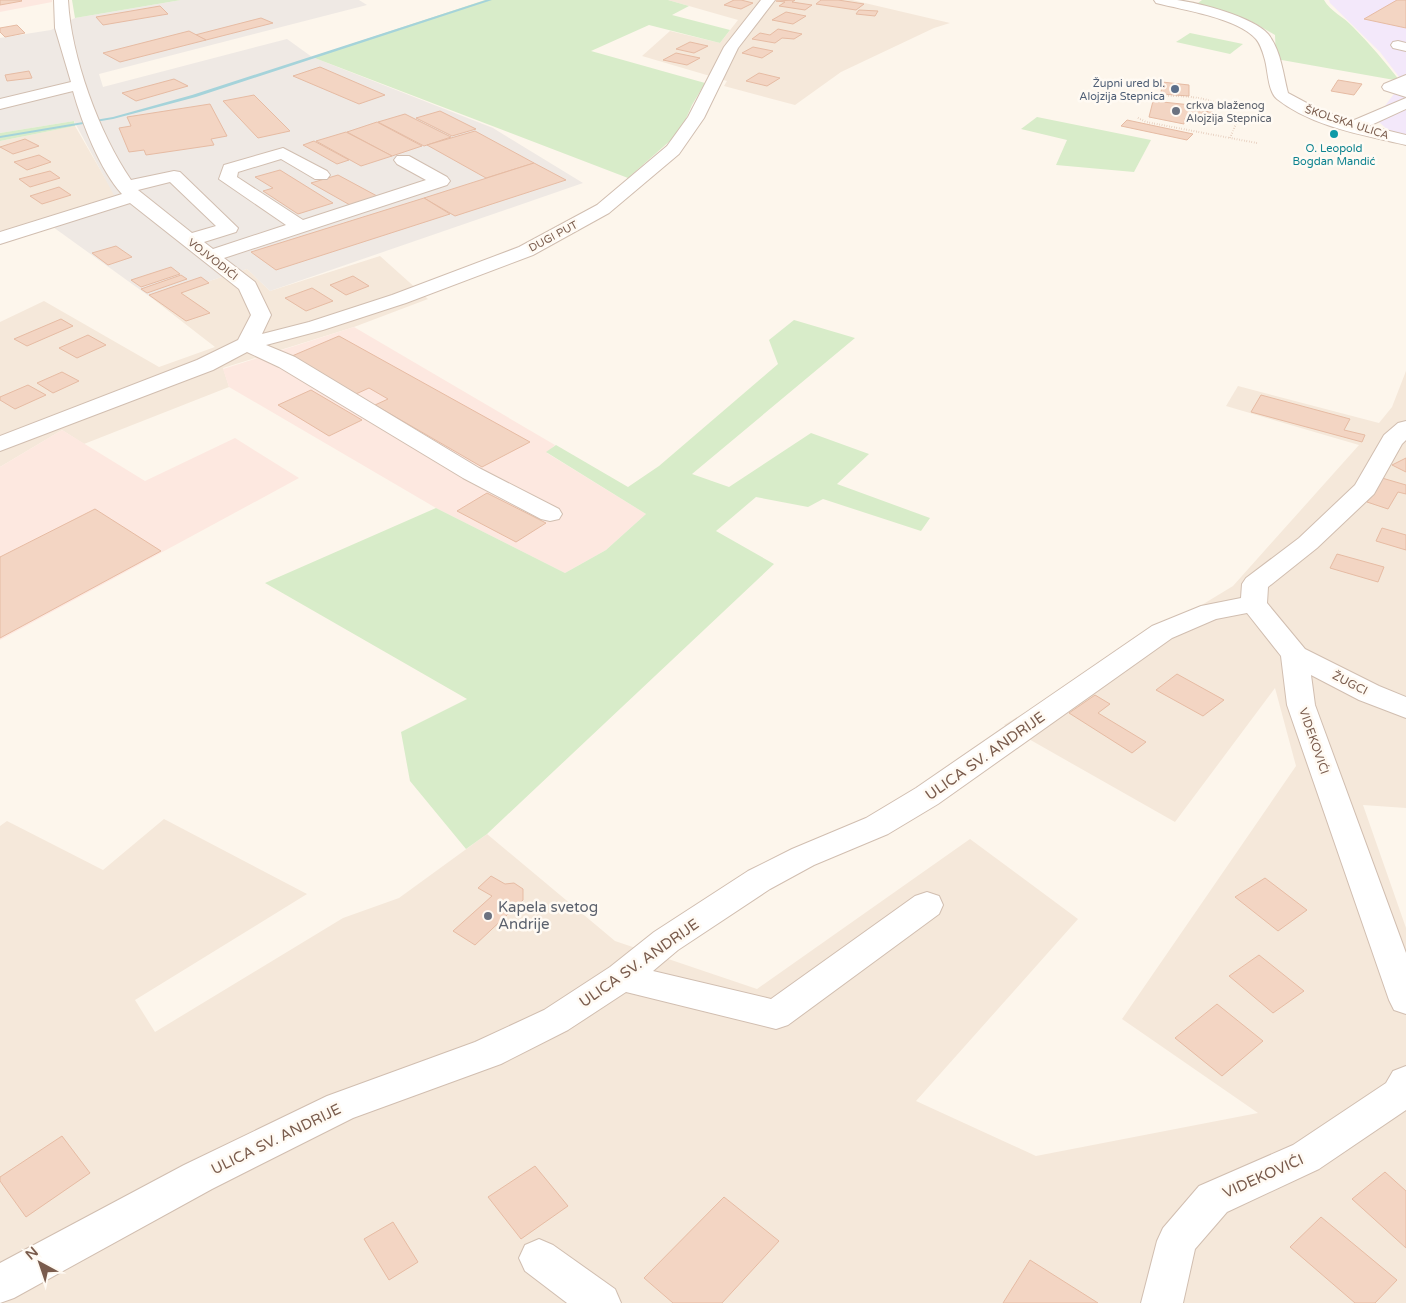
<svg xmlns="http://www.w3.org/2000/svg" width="1406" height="1303" viewBox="0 0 1406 1303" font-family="'Varela Round',sans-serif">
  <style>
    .residential { fill: #f5e8da }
    .commercial { fill: #fde8e0 }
    .industrial { fill: #efe9e4 }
    .education { fill: #f3e8fa }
    .green { fill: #d8ecc9 }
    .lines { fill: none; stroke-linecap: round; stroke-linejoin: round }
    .stream { fill: #a5d3da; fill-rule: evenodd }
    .building { fill: #f3d5c3; stroke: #e6bba3 }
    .minor-casing { stroke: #d1beb0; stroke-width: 2 }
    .path { stroke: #d9b8a5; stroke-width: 2; stroke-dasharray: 0.5 2; stroke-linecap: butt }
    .minor { fill: #fff; fill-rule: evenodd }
    .service-dot { fill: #5c6f8a; stroke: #fffaf3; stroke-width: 2 }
    .worship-dot { fill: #6b7280; stroke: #fffaf3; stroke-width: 2 }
    .culture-dot { fill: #0f9aa8; stroke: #fffaf3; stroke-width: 2 }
    .labels { text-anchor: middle; stroke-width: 5; stroke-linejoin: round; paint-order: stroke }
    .far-service-label { font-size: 11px; fill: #4e5e75; stroke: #fffaf3; text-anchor: end }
    .far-worship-label { font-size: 11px; fill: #5b616d; stroke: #fffaf3; text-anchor: start }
    .far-street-label { font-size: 11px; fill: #7a5c4d; stroke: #fffaf3 }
    .far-culture-label { font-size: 11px; fill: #0d838f; stroke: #fffaf3 }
    .street-label { font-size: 12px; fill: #7a5c4d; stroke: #fffaf3 }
    .near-street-label { font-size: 15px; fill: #7a5c4d; stroke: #fffaf3 }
    .near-worship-label { font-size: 15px; fill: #5b616d; stroke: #fffaf3; text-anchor: start }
  </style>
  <rect width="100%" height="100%" fill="#fdf6ec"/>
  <g class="residential">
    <path d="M668 0H852L950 23 934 28 841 72 795 105 724 86 727 81 642 56 670 31 720 43 738 20Z"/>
    <path d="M75 126 116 197 6 233 0 230V141Z"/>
    <path d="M380 256 428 299 354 327 223 368 229 387 84 444 62 430 0 467V322L44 301 159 367 215 347 153 299 247 269 270 291Z"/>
    <path d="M1406 371V808L1363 805 1406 928V1303H0V826L7 821 103 870 164 819 307 894 135 1000 155 1032 343 918 399 898 487 834 615 941 757 989 970 839 1078 919 916 1101 1036 1156 1258 1113 1122 1019 1296 766 1275 688 1175 822 1004 725 1233 586 1359 445 1226 406 1238 386 1379 423 1392 407Z"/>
  </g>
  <g class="commercial">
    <path d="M0 0H52V2L0 12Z"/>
    <path d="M354 327 555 445 547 453 646 514 606 550 565 573 436 508 229 387 223 369Z"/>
    <path d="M62 430 145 481 235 438 299 478 0 640V467Z"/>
  </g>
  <path class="industrial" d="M181 0H359L367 5 99 74 103 87 287 39 312 57 493 128 583 183 270 291 247 269 153 299 53 227 0 245V230L6 233 115 197 74 121 0 133V38L51 30 75 18Z"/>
  <path class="education" d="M1329 0H1406V136L1392 133 1375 119 1403 82 1380 52 1330 3Z"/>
  <g class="green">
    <path d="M72 0H181L75 18Z"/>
    <path d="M485 0H668L689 6 672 15 730 30 720 43 649 25 591 51 705 83 692 105 680 132 628 178 312 57Z"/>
    <path d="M1202 0H1324C1330 11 1344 17 1353 27 1370 44 1385 62 1400 81L1276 59 1275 35 1251 21 1218 12 1198 3Z"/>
    <path d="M1190 33 1243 44 1230 54 1176 42Z"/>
    <path d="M1037 117 1151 140 1134 172 1056 165 1067 140 1021 129Z"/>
    <path d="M74 121 75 126 0 141V133Z"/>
    <path d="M794 320 855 338 692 474 729 487 811 433 869 454 837 484 930 518 921 531 823 499 808 507 756 497 716 531 774 564 487 834 466 849 410 781 401 732 467 699 265 583 436 508 565 573 606 550 646 514 546 452 556 445 628 487 659 466 778 364 769 340Z"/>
  </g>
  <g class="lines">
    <path class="stream" d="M486 0H492L196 97 113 119 0 138V136L113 117 192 95Z"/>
  </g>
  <g class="building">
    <path d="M0 0H21L22 1 0 5Z"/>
    <path d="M734 0H741L753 3 741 9 724 5Z"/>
    <path d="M795 0 792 2 812 5 805 10 779 6 785 2 776 1Z"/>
    <path d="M821 0H838L864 4 856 10 816 4Z"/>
    <path d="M1397 0H1406V28L1364 19Z"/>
    <path d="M160 6 168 14 103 25 96 17Z"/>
    <path d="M859 10 878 11 875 16 856 14Z"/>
    <path d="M786 12 806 16 793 24 772 20Z"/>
    <path d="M261 18 273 23 206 40 195 35Z"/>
    <path d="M17 25 25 33 5 37 0 32V28Z"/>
    <path d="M778 29 802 34 794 39 782 38 775 43 752 39 760 33 770 35Z"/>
    <path d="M189 31 206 40 120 62 103 53Z"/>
    <path d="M690 42 708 46 694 53 676 49Z"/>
    <path d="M753 47 773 51 762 58 742 53Z"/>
    <path d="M676 53 700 58 687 65 663 60Z"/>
    <path d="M320 67 385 95 359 104 293 76Z"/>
    <path d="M29 71 32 78 7 81 5 75Z"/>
    <path d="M759 73 780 78 767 86 746 81Z"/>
    <path d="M174 79 188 86 136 101 122 93Z"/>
    <path d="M1338 80 1362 84 1354 95 1331 91Z"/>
    <path d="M1162 82 1189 85V96L1161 94Z"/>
    <path d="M254 95 290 131 258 138 223 101Z"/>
    <path d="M1153 101 1191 105 1190 110 1213 112 1211 121 1185 118 1184 124 1149 117Z"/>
    <path d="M210 104 227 136 211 139 214 145 146 155 144 150 129 152 119 128 131 126 127 117Z"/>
    <path d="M440 111 476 129 452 136 416 118Z"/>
    <path d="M405 114 451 137 424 146 378 122Z"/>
    <path d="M1127 120 1193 134 1187 140 1121 126Z"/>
    <path d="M377 122 422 146 392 156 347 132Z"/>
    <path d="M475 131 534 163 486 178 427 145Z"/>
    <path d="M346 132 392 156 361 166 316 141Z"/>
    <path d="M25 139 39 146 13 154 0 147Z"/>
    <path d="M314 141 349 160 337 164 303 145Z"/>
    <path d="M39 155 51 162 27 170 14 162Z"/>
    <path d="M534 163 566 180 455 216 424 198Z"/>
    <path d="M280 170 333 203 298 214 263 191 273 188 255 177Z"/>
    <path d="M50 171 60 178 30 187 19 179Z"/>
    <path d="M338 175 377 196 350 205 311 183Z"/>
    <path d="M59 187 71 195 42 204 30 196Z"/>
    <path d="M424 198 450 214 276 270 251 252Z"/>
    <path d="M116 246 132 257 108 265 92 253Z"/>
    <path d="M171 267 180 274 141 287 131 280Z"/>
    <path d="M181 275 187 279 147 293 141 289Z"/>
    <path d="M353 276 369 286 346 295 330 285Z"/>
    <path d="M201 277 209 283 181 293 210 313 186 321 149 295Z"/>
    <path d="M312 288 333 301 306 311 285 298Z"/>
    <path d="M61 319 73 326 27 346 14 339Z"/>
    <path d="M88 335 106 345 77 358 59 348Z"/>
    <path d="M339 336 530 442 482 467 375 405 388 399 369 388 356 394 292 356Z"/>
    <path d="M62 372 79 381 53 393 37 383Z"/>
    <path d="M28 385 46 395 15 409 0 400V397Z"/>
    <path d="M311 390 362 420 329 436 278 405Z"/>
    <path d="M1261 395 1350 419 1344 430 1365 435 1362 442 1251 412Z"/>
    <path d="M1406 458V472L1392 465Z"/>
    <path d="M1382 478 1406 485V494L1398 492 1388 509 1367 502Z"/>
    <path d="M487 493 546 523 516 542 457 511Z"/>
    <path d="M95 509 161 551 0 638V557Z"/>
    <path d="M1382 528 1406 535V550L1376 541Z"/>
    <path d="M1337 554 1384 567 1378 582 1330 568Z"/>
    <path d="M1177 674 1224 700 1203 716 1156 690Z"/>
    <path d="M1095 695 1110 704 1098 713 1146 742 1132 753 1069 713Z"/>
    <path d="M491 876 505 884 514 883 523 889V900L475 945 453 931 492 896 478 888Z"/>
    <path d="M1265 878 1307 910 1278 931 1235 897Z"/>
    <path d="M1259 955 1304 991 1273 1013 1229 976Z"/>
    <path d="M1217 1004 1263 1041 1222 1076 1175 1038Z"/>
    <path d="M62 1136 90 1173 26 1217 0 1181V1177Z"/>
    <path d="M535 1166 568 1206 521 1239 488 1197Z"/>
    <path d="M1385 1172 1406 1191V1248L1352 1199Z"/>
    <path d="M724 1197 779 1241 722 1303H673L644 1278Z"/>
    <path d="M1321 1217 1397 1280 1375 1303H1355L1290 1247Z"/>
    <path d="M393 1222 418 1262 389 1280 364 1239Z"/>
    <path d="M1030 1260 1098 1303H1003Z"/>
  </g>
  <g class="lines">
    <defs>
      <g id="minor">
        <path d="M54 0H68C71 57 99 133 131 180L174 171 180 172 238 228 236 232 204 242 213 249 286 225 219 179 224 165 283 148 327 171 330 175 327 179H315L281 159 238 172 237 177 303 220 426 180 397 164 394 160 397 156H409L447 177 450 181 447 185 224 258 255 282 271 315 262 334 309 322 392 295 519 247 597 205 667 146 688 117 724 47 761 0H775L738 48 704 118 679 154 609 213 533 255 406 303 323 330 266 345 295 357 479 468 559 509 562 514 559 519 550 521 541 519 463 478 279 367 247 352 213 370 0 451V436L197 360 238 340 251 315 239 289 130 203 0 244V232L122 194C100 170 82 123 73 91L0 109V99L71 82 55 28ZM170 182 216 226 192 233 138 190Z"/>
        <path d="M1154 0C1162 0 1170 0 1177 0 1200 3 1253 17 1268 34 1281 50 1283 74 1288 93L1316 108 1352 121 1406 98V109L1369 126 1406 135V145C1364 135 1312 127 1277 99 1268 92 1268 71 1265 60 1263 53 1261 45 1256 39 1238 18 1183 10 1156 3Z"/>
        <path d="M1398 41 1406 43V51L1393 48 1391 45 1393 42Z"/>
        <path d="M1406 75V97L1384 90 1382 87 1384 84Z"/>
        <path d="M1406 421V440L1402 444 1374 494 1317 548 1268 587 1267 603 1305 649 1379 686 1406 697V718L1359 700 1311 675 1315 705 1406 953V1014L1394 1010 1389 1000 1287 705 1281 656 1247 613 1216 619 1172 638 938 804 888 834 814 865 770 889 678 950 653 971 771 999 915 896 927 892 939 896 943 905 939 914 788 1025 776 1029 626 992 568 1030 501 1064 353 1118 212 1189 14 1298 0 1303V1263L184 1165 327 1096 475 1042 544 1010 610 967 654 932 748 871 792 849 866 818 916 788 1152 626 1201 606 1241 598 1242 584 1246 578 1299 538 1355 485 1384 435 1398 423Z"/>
        <path d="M1406 1066V1110L1319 1169 1227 1212 1195 1249 1183 1303H1141L1157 1241 1163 1228 1199 1186 1293 1145 1386 1083 1393 1071Z"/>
        <path d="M539 1239 553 1245 615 1289 621 1303H567L525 1271 519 1258 525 1245Z"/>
      </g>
    </defs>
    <use href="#minor" class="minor-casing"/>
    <g class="path">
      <path d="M1151 95C1181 97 1218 93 1238 119"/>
      <path d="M1138 118 1146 122 1230 138"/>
      <path d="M1238 119 1230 138 1257 143"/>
      <path d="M1238 119H1270"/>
    </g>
    <use href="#minor" class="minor"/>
  </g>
  <circle class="service-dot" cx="1175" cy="89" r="5"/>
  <g class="worship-dot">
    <circle cx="1176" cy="111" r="5"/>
    <circle cx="488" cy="916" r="5"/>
  </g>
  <circle class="culture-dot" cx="1334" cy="134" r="5"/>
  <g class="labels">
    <g class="far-service-label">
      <text x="1165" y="87">Župni ured bl.<tspan x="1165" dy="13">Alojzija Stepnica</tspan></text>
    </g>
    <g class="far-worship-label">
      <text x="1186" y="109">crkva blaženog<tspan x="1186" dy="13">Alojzija Stepnica</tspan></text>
    </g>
    <g class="far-street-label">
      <text transform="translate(1347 122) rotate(18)" y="4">ŠKOLSKA ULICA</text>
      <text transform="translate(553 236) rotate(-28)" y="4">DUGI PUT</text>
      <text transform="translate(213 259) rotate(38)" y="4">VOJVODIĆI</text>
    </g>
    <g class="far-culture-label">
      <text x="1334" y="152">O. Leopold<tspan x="1334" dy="13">Bogdan Mandić</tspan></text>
    </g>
    <g class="street-label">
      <text transform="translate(1350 683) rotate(27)" y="4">ŽUGCI</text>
      <text transform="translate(1314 741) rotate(71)" y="4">VIDEKOVIĆI</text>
    </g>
    <g class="near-street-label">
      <text transform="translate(985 756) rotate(-35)" y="5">ULICA SV. ANDRIJE</text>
      <text transform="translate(639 963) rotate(-35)" y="5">ULICA SV. ANDRIJE</text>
      <text transform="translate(276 1139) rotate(-26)" y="5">ULICA SV. ANDRIJE</text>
      <text transform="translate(1263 1176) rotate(-24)" y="5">VIDEKOVIĆI</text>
    </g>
    <g class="near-worship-label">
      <text x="498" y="912">Kapela svetog<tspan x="498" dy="17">Andrije</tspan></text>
    </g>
  </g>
  <g transform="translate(40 1263) rotate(320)" stroke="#fffaf3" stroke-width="4" paint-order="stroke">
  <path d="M0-4L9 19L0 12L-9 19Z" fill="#7a5c4d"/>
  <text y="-8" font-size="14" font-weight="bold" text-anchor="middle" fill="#7a5c4d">N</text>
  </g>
</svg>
